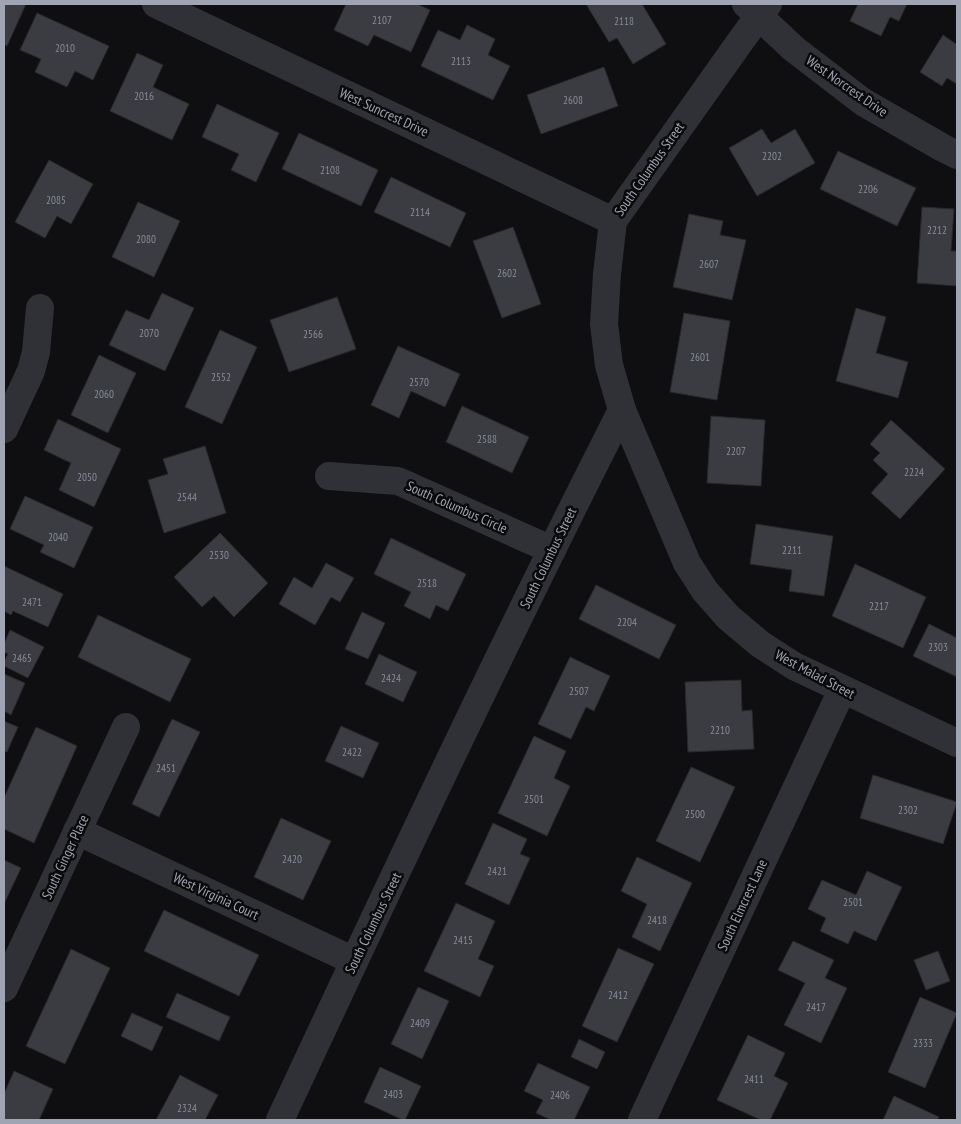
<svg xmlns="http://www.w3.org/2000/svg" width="961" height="1124" viewBox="0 0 961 1124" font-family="'PT Sans Narrow',sans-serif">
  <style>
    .building { fill: #3b3c41; stroke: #29292d }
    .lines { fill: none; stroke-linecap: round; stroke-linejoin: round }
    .minor { stroke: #303136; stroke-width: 28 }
    .labels { text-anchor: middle; stroke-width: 5; stroke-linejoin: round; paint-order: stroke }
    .number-label { font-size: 11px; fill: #868b96 }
    .street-label { font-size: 14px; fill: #9fa5b3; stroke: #0a0a0b }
  </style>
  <rect width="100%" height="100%" fill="#0f0f11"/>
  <g class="building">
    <path d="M4 4H26L7 46 4 44Z"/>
    <path d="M346 4H417L430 10 411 52 374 35 368 46 334 30Z"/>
    <path d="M586 4H642L666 44 633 64 617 38 609 42Z"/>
    <path d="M858 4H907L899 21 890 17 881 36 850 21Z"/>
    <path d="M37 13 109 46 93 80 75 71 67 87 35 72 41 59 20 50Z"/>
    <path d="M467 25 495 39 488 55 510 66 493 100 421 66 438 30 460 40Z"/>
    <path d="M943 35 956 44 957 42V84L947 78 942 86 920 72Z"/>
    <path d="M137 53 163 65 153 87 189 104 172 140 110 111Z"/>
    <path d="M604 67 618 106 541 134 527 95Z"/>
    <path d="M217 104 279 133 256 182 231 170 239 154 202 137Z"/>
    <path d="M762 129 771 143 795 129 815 163 757 196 729 148Z"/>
    <path d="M299 133 378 170 361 206 282 169Z"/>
    <path d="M838 151 916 188 897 226 820 189Z"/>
    <path d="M49 160 93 184 71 224 57 216 45 238 15 222Z"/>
    <path d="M391 177 466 213 450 247 374 212Z"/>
    <path d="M138 202 180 221 154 277 112 257Z"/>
    <path d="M922 207 954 209 951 251H957V286L917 283Z"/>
    <path d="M689 214 723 221 720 235 746 240 732 300 673 287Z"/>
    <path d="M513 227 541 304 502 318 473 241Z"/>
    <path d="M162 293 194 308 165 371 109 345 126 310 149 320Z"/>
    <path d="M337 297 356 349 289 372 270 320Z"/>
    <path d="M856 308 886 317 876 353 908 362 898 398 836 381Z"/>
    <path d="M684 313 730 321 717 400 670 392Z"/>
    <path d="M220 330 257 347 222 424 185 407Z"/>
    <path d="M398 346 460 374 445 407 411 391 399 418 371 405Z"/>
    <path d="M99 355 136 373 108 433 71 415Z"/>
    <path d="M462 406 529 437 512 473 446 442Z"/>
    <path d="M711 416 765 420 761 486 707 483Z"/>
    <path d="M58 419 121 449 94 507 59 490 71 463 44 450Z"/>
    <path d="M891 420 945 469 900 519 871 493 888 474 873 460 880 453 870 444Z"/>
    <path d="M205 446 226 513 164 533 148 480 168 474 163 459Z"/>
    <path d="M25 496 93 527 74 568 40 552 44 545 10 529Z"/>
    <path d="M756 524 833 536 824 596 789 591 792 570 750 564Z"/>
    <path d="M220 533 268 583 234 617 214 596 202 607 174 577Z"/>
    <path d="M391 538 466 574 448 611 436 605 430 619 404 606 411 592 374 574Z"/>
    <path d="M326 563 354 578 340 602 331 597 315 625 279 604 294 577 312 588Z"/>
    <path d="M855 564 926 597 903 648 832 616Z"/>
    <path d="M4 566 63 594 48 627 13 611 11 615 4 611Z"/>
    <path d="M596 585 676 625 659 659 579 619Z"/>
    <path d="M362 612 385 623 368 659 345 649Z"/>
    <path d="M98 615 191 659 170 702 78 657Z"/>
    <path d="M929 624 957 638V677L913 656Z"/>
    <path d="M10 630 44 647 28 678 4 666V662L8 654 4 652V644Z"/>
    <path d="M379 654 417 672 403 702 365 684Z"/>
    <path d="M570 657 610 676 594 711 586 707 571 739 538 724Z"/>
    <path d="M4 674 25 683 11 715 4 711Z"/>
    <path d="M741 680 742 711 752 710 754 749 688 752 685 682Z"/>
    <path d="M172 719 200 732 159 817 132 804Z"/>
    <path d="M4 721 18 727 7 752 4 751Z"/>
    <path d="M341 726 379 743 363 778 325 761Z"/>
    <path d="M36 727 77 746 34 843 4 829V798Z"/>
    <path d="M534 736 566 751 554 778 570 786 547 836 498 813Z"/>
    <path d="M691 767 735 787 700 862 656 841Z"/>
    <path d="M873 775 957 802 943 844 860 818Z"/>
    <path d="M281 818 331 841 303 900 254 877Z"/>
    <path d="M493 823 527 839 520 854 530 858 509 905 465 884Z"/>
    <path d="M637 857 692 883 660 951 632 937 647 904 621 891Z"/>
    <path d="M4 860 21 868 4 904Z"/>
    <path d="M867 871 902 887 876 941 854 931 848 944 820 931 826 918 808 909 822 880 856 895Z"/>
    <path d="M456 903 495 921 478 959 494 966 480 997 424 971Z"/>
    <path d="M164 910 259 955 239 996 144 951Z"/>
    <path d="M793 941 834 960 825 978 847 988 821 1043 784 1025 805 983 778 970Z"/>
    <path d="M618 948 654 964 617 1042 582 1026Z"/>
    <path d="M71 949 110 968 65 1064 26 1046Z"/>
    <path d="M938 951 950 981 926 990 914 960Z"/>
    <path d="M418 987 449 1001 422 1059 391 1044Z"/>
    <path d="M177 993 230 1017 219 1041 166 1017Z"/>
    <path d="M920 997 957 1013 925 1088 888 1072Z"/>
    <path d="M132 1013 163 1027 152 1051 121 1036Z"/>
    <path d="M748 1035 785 1053 774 1076 788 1083 770 1120H761L717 1100Z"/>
    <path d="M579 1039 605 1052 597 1069 571 1057Z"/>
    <path d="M538 1063 590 1087 574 1120H551L536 1113 543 1100 524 1091Z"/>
    <path d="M380 1067 421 1086 405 1120H403L364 1102Z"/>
    <path d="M14 1071 53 1089 39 1120H4V1094Z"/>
    <path d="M180 1075 218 1095 205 1120H156Z"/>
    <path d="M894 1096 939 1117 937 1120H883Z"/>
  </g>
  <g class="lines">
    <g class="minor">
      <path d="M156 4 613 221"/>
      <path d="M746 4 794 49 863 102 943 148 957 155"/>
      <path d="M622 410 687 563 705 591 728 617 760 644 794 666 957 743"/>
      <path d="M4 429 31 371 36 352 40 308"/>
      <path d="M329 476 398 481 552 550"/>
      <path d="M77 831 354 961"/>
      <path d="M4 988 126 727"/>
      <path d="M280 1120C391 882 503 644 622 410L609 365 604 324 607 274 613 221 742 39 768 4"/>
      <path d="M642 1120 842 690"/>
    </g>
  </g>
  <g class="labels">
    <g class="number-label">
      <text x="382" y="24">2107</text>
      <text x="624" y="25">2118</text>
      <text x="65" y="52">2010</text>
      <text x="461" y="65">2113</text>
      <text x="144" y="100">2016</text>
      <text x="573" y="104">2608</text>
      <text x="772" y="160">2202</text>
      <text x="330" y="174">2108</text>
      <text x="868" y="193">2206</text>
      <text x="56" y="204">2085</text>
      <text x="420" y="216">2114</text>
      <text x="937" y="234">2212</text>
      <text x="146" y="243">2080</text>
      <text x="709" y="268">2607</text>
      <text x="507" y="277">2602</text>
      <text x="149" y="337">2070</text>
      <text x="313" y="338">2566</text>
      <text x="700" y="361">2601</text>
      <text x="221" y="381">2552</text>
      <text x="419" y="386">2570</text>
      <text x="104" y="398">2060</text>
      <text x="487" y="443">2588</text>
      <text x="736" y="455">2207</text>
      <text x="914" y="476">2224</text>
      <text x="87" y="481">2050</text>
      <text x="187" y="501">2544</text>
      <text x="58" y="541">2040</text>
      <text x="792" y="554">2211</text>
      <text x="219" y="559">2530</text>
      <text x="427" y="587">2518</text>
      <text x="32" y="606">2471</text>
      <text x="879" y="610">2217</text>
      <text x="627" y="626">2204</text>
      <text x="938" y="651">2303</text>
      <text x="22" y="662">2465</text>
      <text x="391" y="682">2424</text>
      <text x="579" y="695">2507</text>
      <text x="720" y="734">2210</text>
      <text x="352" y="756">2422</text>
      <text x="166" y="772">2451</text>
      <text x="534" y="803">2501</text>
      <text x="908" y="814">2302</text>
      <text x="695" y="818">2500</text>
      <text x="292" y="863">2420</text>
      <text x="497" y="875">2421</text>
      <text x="853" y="906">2501</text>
      <text x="657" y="924">2418</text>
      <text x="463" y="944">2415</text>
      <text x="618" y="999">2412</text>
      <text x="816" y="1011">2417</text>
      <text x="420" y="1027">2409</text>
      <text x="923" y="1047">2333</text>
      <text x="754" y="1083">2411</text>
      <text x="393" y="1098">2403</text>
      <text x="560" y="1099">2406</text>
      <text x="187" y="1112">2324</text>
    </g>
    <g class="street-label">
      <text transform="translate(847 86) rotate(35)" y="5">West Norcrest Drive</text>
      <text transform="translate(384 112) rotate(25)" y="5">West Suncrest Drive</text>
      <text transform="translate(649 169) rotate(-55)" y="5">South Columbus Street</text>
      <text transform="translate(457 507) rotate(24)" y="5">South Columbus Circle</text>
      <text transform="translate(548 558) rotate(-64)" y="5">South Columbus Street</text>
      <text transform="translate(815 674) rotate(28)" y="5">West Malad Street</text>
      <text transform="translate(65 857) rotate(-65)" y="5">South Ginger Place</text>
      <text transform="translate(216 896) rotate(25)" y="5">West Virginia Court</text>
      <text transform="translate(742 905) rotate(-65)" y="5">South Elmcrest Lane</text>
      <text transform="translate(373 923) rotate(-64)" y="5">South Columbus Street</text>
    </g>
  </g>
  <rect width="961" height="1124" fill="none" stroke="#9fa5b3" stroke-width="10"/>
</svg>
